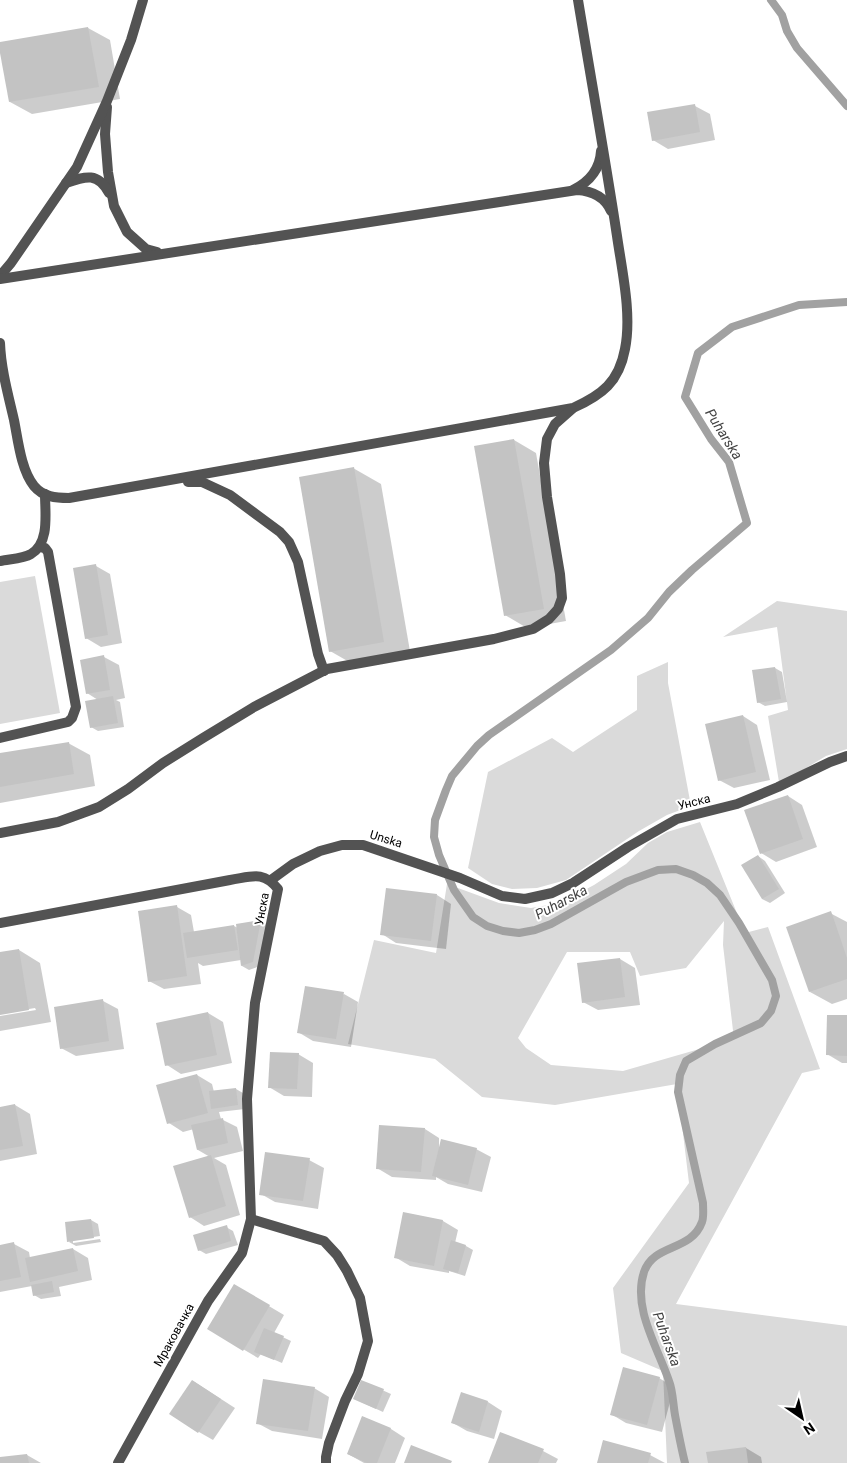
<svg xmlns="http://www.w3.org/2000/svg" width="847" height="1463" viewBox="0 0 847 1463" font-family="Roboto,sans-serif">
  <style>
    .green { fill: #dadada; fill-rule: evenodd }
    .shadow { fill: #0003 }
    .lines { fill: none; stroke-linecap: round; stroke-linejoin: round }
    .stream { stroke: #a1a1a1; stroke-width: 8 }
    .building { fill: #c3c3c3 }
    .service { stroke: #535353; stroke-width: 10 }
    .minor { stroke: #535353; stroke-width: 10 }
    .labels { text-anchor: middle; stroke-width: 4; stroke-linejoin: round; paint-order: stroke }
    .street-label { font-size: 12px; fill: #000; stroke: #fff }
    .water-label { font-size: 14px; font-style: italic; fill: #424242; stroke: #fff }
  </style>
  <rect width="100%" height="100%" fill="#fff"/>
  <g class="green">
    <path d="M35 576 60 713 0 724V582Z"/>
    <path d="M777 601 847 611V749L826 756 801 771 779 782 768 716 788 710 777 627 723 637Z"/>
    <path d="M668 662V683L691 806 667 815 639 831 566 880 537 888 512 889 492 884 468 868 488 772 552 738 573 752 637 710V676Z"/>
    <path d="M700 822 745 933 768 927 820 1069 802 1073 676 1304 847 1326V1463H667L663 1371 621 1353 613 1288 689 1183 677 1084 555 1105 482 1097 435 1059 348 1044 374 940 436 953 447 884 499 903 531 908 560 903 594 885 626 864 648 843 667 832ZM724 921 723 945 734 1039 623 1071 551 1065 526 1048 518 1038 567 952H630L640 976 686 968Z"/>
  </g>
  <g class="shadow">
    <path d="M88 28 110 40 120 99 32 114 10 102 0 44Z"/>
    <path d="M695 106 710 114 715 140 668 149 653 140Z"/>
    <path d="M514 440 536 453 566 621 527 628 505 615 475 447Z"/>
    <path d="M353 468 381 484 411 657 358 667 330 651Z"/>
    <path d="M96 566 110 574 122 643 101 647 86 638Z"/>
    <path d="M104 657 119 665 125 698 116 700 120 702 124 727 98 731 91 727 98 700 87 693Z"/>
    <path d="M775 668 782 672 787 702 765 706 758 702Z"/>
    <path d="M743 716 757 725 770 780 734 788 719 780Z"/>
    <path d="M68 743 90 755 95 786 0 803V755Z"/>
    <path d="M788 796 802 805 817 847 776 862 761 853Z"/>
    <path d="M758 856 765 861 785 893 770 903 762 899Z"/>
    <path d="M437 895 451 904 446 949 396 943 382 934Z"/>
    <path d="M177 907 191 915 194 932 234 926 238 928 237 925 261 921 268 925 260 966 249 970 242 966 241 960 203 966 198 963 201 984 164 989 149 981Z"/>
    <path d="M830 913 847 922V999L832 1004 810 992Z"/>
    <path d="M19 950 40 963 51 1022 0 1031V1016L36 1010 35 1008 0 1014V954Z"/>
    <path d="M620 959 635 968 640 1005 598 1010 583 1002Z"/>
    <path d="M344 994 358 1002 351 1047 313 1041 298 1032Z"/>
    <path d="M103 1001 118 1009 124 1049 76 1056 61 1048Z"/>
    <path d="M208 1013 223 1022 232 1063 181 1074 167 1065Z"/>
    <path d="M847 1017V1063H842L827 1054Z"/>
    <path d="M298 1054 313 1063 312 1097 284 1096 269 1087Z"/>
    <path d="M197 1075 212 1084 214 1092 236 1089 243 1093 245 1109 219 1112 221 1119 237 1127 243 1151 214 1158 226 1165 240 1215 204 1226 190 1217 210 1157 198 1150 194 1129 183 1132 169 1123Z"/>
    <path d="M15 1105 30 1114 37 1154 0 1161V1108Z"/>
    <path d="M425 1129 439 1138V1147L476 1149 491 1157 482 1192 448 1184 436 1177V1180L392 1177 377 1168Z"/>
    <path d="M309 1160 324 1168 318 1209 275 1202 261 1194Z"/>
    <path d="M404 1213 443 1221 458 1230 455 1243 466 1246 473 1250 465 1276 449 1271V1273L410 1266 395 1257Z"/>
    <path d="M91 1220 98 1224 100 1236 73 1240V1243L100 1239 101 1242 76 1246 69 1242Z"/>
    <path d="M226 1227 233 1231 238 1245 206 1254 199 1250Z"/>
    <path d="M14 1244 29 1252 30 1258 73 1249 88 1258 92 1280 59 1287 61 1296 41 1299 34 1295 32 1286 0 1292V1246Z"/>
    <path d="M235 1286 284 1315 274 1333 291 1341 282 1363 261 1354 258 1358 209 1329Z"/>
    <path d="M659 1378 674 1387 662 1432 626 1423 611 1414Z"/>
    <path d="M193 1381 235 1408 213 1440 199 1432Z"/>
    <path d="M362 1381 391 1394 383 1412 361 1402Z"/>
    <path d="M314 1388 329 1397 322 1439 272 1431 257 1423Z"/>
    <path d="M462 1394 488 1402 502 1411 494 1439 467 1431 453 1423Z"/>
    <path d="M363 1417 391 1429 405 1438 395 1463H364L348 1454Z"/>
    <path d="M746 1448 761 1457 762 1463H709L708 1453Z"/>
    <path d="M543 1451 558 1459 556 1463H489Z"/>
    <path d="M27 1455 41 1463H0V1459Z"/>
    <path d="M650 1455 665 1463H598Z"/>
  </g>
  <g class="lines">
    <g class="stream">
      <path d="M771 0 782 15 787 31 797 48 847 106"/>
      <path d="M685 1463C681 1447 678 1431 675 1415 673 1404 673 1391 669 1381 658 1348 632 1308 644 1272 654 1243 691 1252 702 1222 704 1217 703 1209 703 1203L678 1092 680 1075 686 1061 715 1044 761 1023 771 1011 776 996 772 980 739 923 720 895 707 883 693 875 676 869 658 870 626 882 551 924 535 930 519 933 503 931 487 926 473 917 454 890 439 855 434 837 435 820 446 790 452 776 477 746 489 735 611 650 648 618 669 592 692 570 747 523 729 462 711 439 685 397 698 353 732 327 799 305 847 302"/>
    </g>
  </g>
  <g class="building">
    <path d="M88 27 99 87 9 102 0 53V42Z"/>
    <path d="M695 104 700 132 652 141 647 112Z"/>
    <path d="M514 439 544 609 504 616 474 446Z"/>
    <path d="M354 467 384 642 329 652 299 477Z"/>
    <path d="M96 564 108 635 85 639 73 568Z"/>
    <path d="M104 655 110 690 86 694 80 660Z"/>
    <path d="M775 667 781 699 757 703 752 670Z"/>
    <path d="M113 696 118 723 90 728 85 701Z"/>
    <path d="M743 715 756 772 718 781 705 724Z"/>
    <path d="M69 742 74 774 0 787V753Z"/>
    <path d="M788 795 803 839 760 854 744 810Z"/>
    <path d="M758 855 779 889 762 899 741 865Z"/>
    <path d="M386 888 437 894 431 941 380 935Z"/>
    <path d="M177 905 187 976 148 982 138 911Z"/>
    <path d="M831 911 847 958V979L809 992 786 927Z"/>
    <path d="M261 920 253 962 241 966 236 924Z"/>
    <path d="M234 925 238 950 187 958 183 933Z"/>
    <path d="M19 949 29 1010 0 1015V952Z"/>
    <path d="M620 958 625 997 582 1003 577 963Z"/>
    <path d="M305 986 344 992 336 1039 297 1033Z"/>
    <path d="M103 999 109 1041 60 1049 54 1007Z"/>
    <path d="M208 1012 217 1055 165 1066 156 1023Z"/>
    <path d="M827 1015H847V1056L826 1055Z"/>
    <path d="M270 1052 299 1053 297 1089 268 1088Z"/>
    <path d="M197 1074 208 1113 167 1124 156 1085Z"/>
    <path d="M236 1088 238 1105 211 1109 209 1091Z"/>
    <path d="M15 1104 23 1146 0 1150V1107Z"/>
    <path d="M223 1118 228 1143 197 1150 191 1125Z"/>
    <path d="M379 1125 425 1128 421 1172 376 1169Z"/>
    <path d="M441 1139 477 1148 468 1185 432 1176Z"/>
    <path d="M265 1152 310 1158 303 1201 259 1195Z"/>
    <path d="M211 1155 226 1206 189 1218 173 1166Z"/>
    <path d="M403 1212 443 1220 434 1266 394 1258Z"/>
    <path d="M91 1219 94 1238 67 1242 65 1222Z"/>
    <path d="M227 1225 231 1241 198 1251 193 1235Z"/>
    <path d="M451 1240 466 1245 458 1273 443 1269Z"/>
    <path d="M14 1242 21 1277 0 1281V1245Z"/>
    <path d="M73 1248 78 1271 30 1282 25 1258Z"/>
    <path d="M52 1281 54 1292 33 1296 31 1285Z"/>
    <path d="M234 1284 270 1305 243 1351 207 1329Z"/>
    <path d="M264 1328 284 1336 274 1360 254 1352Z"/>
    <path d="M623 1367 660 1377 647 1425 610 1415Z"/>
    <path d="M263 1379 315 1387 308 1431 256 1424Z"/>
    <path d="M192 1380 221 1399 198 1433 169 1414Z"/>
    <path d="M361 1380 384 1389 376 1409 353 1399Z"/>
    <path d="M461 1392 488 1401 479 1432 451 1423Z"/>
    <path d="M362 1416 391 1428 377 1463H367L347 1454Z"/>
    <path d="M500 1432 544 1449 538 1463H488Z"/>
    <path d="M603 1440 651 1453 648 1463H597Z"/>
    <path d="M411 1445 452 1461 451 1463H404Z"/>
    <path d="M746 1447 748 1463H708L706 1452Z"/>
    <path d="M27 1454 29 1463H0V1457Z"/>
  </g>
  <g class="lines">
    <g class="service">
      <path d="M107 107 105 134 108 172 114 206 127 232 146 249 157 252"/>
      <path d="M66 183C86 176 98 172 109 193"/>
      <path d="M573 190C589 182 600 169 601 151"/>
      <path d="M0 276 11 263 77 167 107 101 131 40 143 0"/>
      <path d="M0 279 577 190C592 191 605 197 611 211"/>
      <path d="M0 343C1 369 8 394 14 420 18 440 21 470 34 486 43 497 56 498 69 498L573 408C602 395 619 382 625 349 632 314 622 271 617 236 605 157 591 79 578 0"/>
      <path d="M188 482H202L230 495 280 532 289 542 298 562 318 654 324 671"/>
      <path d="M0 561C9 559 23 559 31 554 50 543 45 513 45 494"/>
      <path d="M0 738 68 722 72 718 76 707 48 552 45 548 40 547"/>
      <path d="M0 833 58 822 99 807 128 789 163 763 203 738 254 707 327 669 494 639 533 629 549 619 558 609 562 598 560 574 547 497 544 463 547 439 555 424 572 409"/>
    </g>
    <g class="minor">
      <path d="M271 880 293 864 320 851 342 845H363L460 878 502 896 525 899 552 893 573 883 628 847 677 819 737 804 778 787 830 762 847 756"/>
      <path d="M0 923 230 880C251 877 263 870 278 889L255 1003 247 1099 251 1219 242 1253 208 1301 118 1463"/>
      <path d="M251 1219 324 1241 337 1255 347 1271 360 1298 368 1341 358 1374 345 1401 329 1443 326 1457V1463"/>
    </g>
  </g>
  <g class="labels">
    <g class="street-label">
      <text transform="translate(694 802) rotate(-14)" y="4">Унска</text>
      <text transform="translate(386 839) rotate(17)" y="4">Unska</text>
      <text transform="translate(262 909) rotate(-79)" y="4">Унска</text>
      <text transform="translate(174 1335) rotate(-61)" y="4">Мраковачка</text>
    </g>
    <g class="water-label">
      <text transform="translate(724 434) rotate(58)" y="5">Puharska</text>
      <text transform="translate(561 902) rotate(-28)" y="5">Puharska</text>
      <text transform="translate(667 1339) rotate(70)" y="5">Puharska</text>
    </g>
  </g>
  <g transform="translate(802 1418) rotate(146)" stroke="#ffffff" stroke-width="4" paint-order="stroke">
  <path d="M0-4L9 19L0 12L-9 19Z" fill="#000000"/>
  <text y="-8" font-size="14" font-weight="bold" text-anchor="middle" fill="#000000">N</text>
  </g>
</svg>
